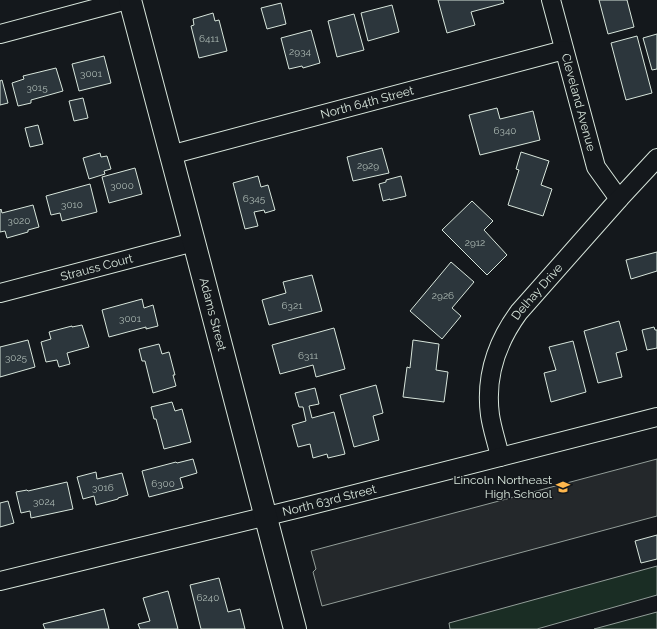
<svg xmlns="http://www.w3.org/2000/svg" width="657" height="629" viewBox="0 0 657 629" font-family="Raleway,sans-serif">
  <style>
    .green { fill: #1a2d24; stroke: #939e99 }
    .parking { fill: #24282b; stroke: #939e99 }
    .building { fill: #2c363c; stroke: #d8e6dc }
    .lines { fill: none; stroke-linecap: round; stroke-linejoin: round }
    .minor-casing { stroke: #d8e6dc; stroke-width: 20 }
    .secondary-casing { stroke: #d8e6dc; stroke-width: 24 }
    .minor { stroke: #14181c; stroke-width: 18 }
    .secondary { stroke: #14181c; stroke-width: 22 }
    .labels { text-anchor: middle; stroke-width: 3; stroke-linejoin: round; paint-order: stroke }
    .number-label { font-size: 10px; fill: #adbab4 }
    .street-label { font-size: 12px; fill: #d8e6dc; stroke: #14181c }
    .poi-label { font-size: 12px; fill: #d8e6dc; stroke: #14181c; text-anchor: end }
  </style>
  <rect width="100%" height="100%" fill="#14181c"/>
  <g class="green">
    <path d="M657 566V595L537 629H450L449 623Z"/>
    <path d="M657 612V629H594Z"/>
  </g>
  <path class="parking" d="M657 459V516L322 606 313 572 316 569 311 551Z"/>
  <g class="building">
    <path d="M438 0H503L504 3 471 12 475 25 447 33Z"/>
    <path d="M599 0H627L634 27 608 34Z"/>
    <path d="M281 3 286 24 267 29 261 8Z"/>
    <path d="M392 5 399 32 368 41 361 13Z"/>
    <path d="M213 13 215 21 219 20 227 51 199 58 191 26 194 25 193 19Z"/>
    <path d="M354 14 364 50 337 57 328 21Z"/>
    <path d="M311 30 320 63 303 68 302 66 289 69 281 38Z"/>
    <path d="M657 34V69L652 70 643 38Z"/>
    <path d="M637 36 652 93 626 100 611 43Z"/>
    <path d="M104 56 111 83 79 91 72 64Z"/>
    <path d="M56 68 63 91 31 100V103L18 106 12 83 24 79 23 76Z"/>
    <path d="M2 80 8 103 0 105V81Z"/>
    <path d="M83 98 88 118 74 121 69 101Z"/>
    <path d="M497 108 500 119 533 111 540 140 480 155 469 115Z"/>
    <path d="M38 125 43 144 30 147 25 128Z"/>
    <path d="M382 148 389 173 353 181 347 157Z"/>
    <path d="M521 152 549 161 541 185 552 189 543 216 508 205 519 170 516 169Z"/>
    <path d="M100 153 101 157 107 156 111 169 104 171 105 174 89 179 83 158Z"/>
    <path d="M135 168 142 194 109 203 102 177Z"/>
    <path d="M258 176 261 187 268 185 275 210 265 213 264 210 254 212 258 226 245 229 233 183Z"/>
    <path d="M401 176 406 196 390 200V199L383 201 379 184 386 182V180Z"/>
    <path d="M90 184 97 212 62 221 60 213 51 215 46 196Z"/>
    <path d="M472 201 493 221 484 230 507 255 487 275 442 230Z"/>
    <path d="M33 205 39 227 28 230V232L7 238 5 231 0 232V210L1 209 2 213Z"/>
    <path d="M657 252V271L631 279 626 260Z"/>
    <path d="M451 262 474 282 452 308 461 316 442 339 410 311Z"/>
    <path d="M312 275 322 311 269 325 262 300 286 293 283 282Z"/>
    <path d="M142 299 144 308 153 305 158 326 146 329V327L109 337 102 310Z"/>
    <path d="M619 321 627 350 616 353 622 377 598 383 584 331Z"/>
    <path d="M82 325 89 347 67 353 70 364 59 367 57 360 46 362 41 342 51 339 49 332 72 326V327Z"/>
    <path d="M654 327 655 330H657V348L647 350 642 330Z"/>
    <path d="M334 328 345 369 316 377 313 365 280 374 272 345Z"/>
    <path d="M28 340 35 367 0 377V347Z"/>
    <path d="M413 340 439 344 436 370 448 372 444 402 403 397 407 367 410 368Z"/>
    <path d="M573 341 586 392 551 402 544 373 556 370 549 347Z"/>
    <path d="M159 344 162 354 169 352 175 375H173L176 386 153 393 145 361H142L139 349Z"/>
    <path d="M376 385 383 413 373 416 379 440 354 447 340 395Z"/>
    <path d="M315 388 319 404 309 406 312 418 334 412 345 454 328 458 327 454 313 458 310 444 298 447 292 425 306 421 303 407H299L295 393Z"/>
    <path d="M172 402 175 411 182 409 191 442 164 449 156 419H154L151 407Z"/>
    <path d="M193 459 197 473 180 478 183 488 149 497 142 471 176 462 177 463Z"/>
    <path d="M96 472 97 479 122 473 128 495 118 498V499L96 505 94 496 83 499 77 477Z"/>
    <path d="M67 482 73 509 31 518 30 511 21 513 16 492 27 490 28 491Z"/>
    <path d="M8 501 14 523 0 527V503Z"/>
    <path d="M657 535V559L641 563 635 541Z"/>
    <path d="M219 578 228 612 240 609 245 629H201L190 585Z"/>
    <path d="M168 591 178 629H140L138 624 150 621 143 598Z"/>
    <path d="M104 609 109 629H45L43 624Z"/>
  </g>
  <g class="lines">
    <defs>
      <g id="minor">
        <path id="s1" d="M551 0 596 167 619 199"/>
        <path d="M0 34 127 0"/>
        <path id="s2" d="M170 155 564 50"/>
        <path id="s3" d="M0 293 194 242"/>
        <path id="s4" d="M500 457C497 443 492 429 490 415 485 377 497 342 519 312L619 199 657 158"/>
        <path id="s5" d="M0 581 300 508 657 417"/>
      </g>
      <g id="secondary">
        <path id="s6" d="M130 0 194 242 295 629"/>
      </g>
    </defs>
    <use href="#minor" class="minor-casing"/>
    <use href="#secondary" class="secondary-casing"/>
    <use href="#minor" class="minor"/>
    <use href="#secondary" class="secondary"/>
  </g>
  <defs>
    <symbol id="school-bare" viewBox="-9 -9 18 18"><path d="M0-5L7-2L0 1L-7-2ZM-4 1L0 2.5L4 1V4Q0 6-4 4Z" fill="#ffb74d" stroke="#14181c" stroke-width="2.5" paint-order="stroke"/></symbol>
  </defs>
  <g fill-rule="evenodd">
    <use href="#school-bare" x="553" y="477" width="20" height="20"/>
  </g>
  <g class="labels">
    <g class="number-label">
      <text x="209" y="42">6411</text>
      <text x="300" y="55">2934</text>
      <text x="91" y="77">3001</text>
      <text x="37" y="91">3015</text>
      <text x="505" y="134">6340</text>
      <text x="368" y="169">2929</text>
      <text x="122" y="189">3000</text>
      <text x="254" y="202">6345</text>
      <text x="72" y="208">3010</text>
      <text x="19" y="224">3020</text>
      <text x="475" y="246">2912</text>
      <text x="443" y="299">2926</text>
      <text x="292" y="309">6321</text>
      <text x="130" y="322">3001</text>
      <text x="308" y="359">6311</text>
      <text x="16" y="361">3025</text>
      <text x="163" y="487">6300</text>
      <text x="103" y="491">3016</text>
      <text x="44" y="505">3024</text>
      <text x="208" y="601">6240</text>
    </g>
    <g class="street-label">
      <text dy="4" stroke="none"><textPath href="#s2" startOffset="204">North 64th Street</textPath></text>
      <text dy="4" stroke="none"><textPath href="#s1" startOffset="106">Cleveland Avenue</textPath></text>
      <text dy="4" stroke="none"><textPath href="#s3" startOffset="100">Strauss Court</textPath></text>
      <text dy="4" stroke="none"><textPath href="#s4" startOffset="180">Delhay Drive</textPath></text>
      <text dy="4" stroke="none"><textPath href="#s6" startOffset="325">Adams Street</textPath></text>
      <text dy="4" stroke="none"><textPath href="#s5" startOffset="339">North 63rd Street</textPath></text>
    </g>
    <g class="poi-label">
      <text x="552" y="484">Lincoln Northeast<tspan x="552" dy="14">High School</tspan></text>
    </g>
  </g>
</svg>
